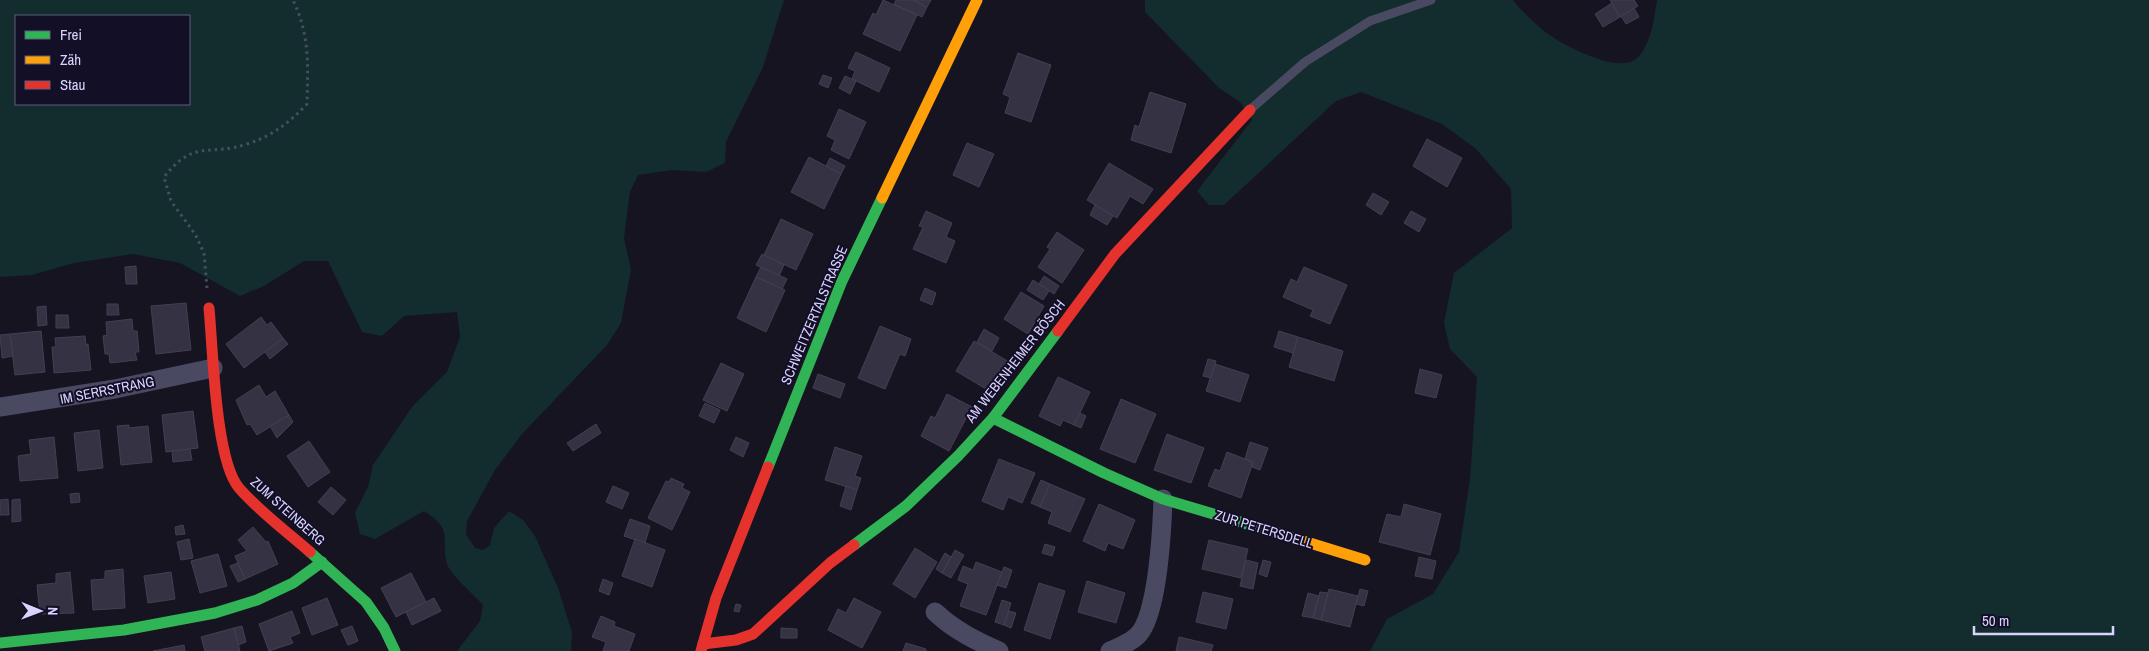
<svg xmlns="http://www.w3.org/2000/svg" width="2149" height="651" viewBox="0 0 2149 651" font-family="'Archivo Narrow',sans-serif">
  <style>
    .green { fill: #132c2d; fill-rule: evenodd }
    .building { fill: #343243; stroke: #433f54 }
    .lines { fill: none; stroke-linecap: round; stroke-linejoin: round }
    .path { stroke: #44505f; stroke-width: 3; stroke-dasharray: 2.5 4; stroke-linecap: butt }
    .lane { stroke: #4a4962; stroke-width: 9 }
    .street { stroke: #4a4962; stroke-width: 19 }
    .fast { stroke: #30b455; stroke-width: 11 }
    .slow { stroke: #ff9f0a; stroke-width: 11 }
    .jam { stroke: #e5322d; stroke-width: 11 }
    .labels { text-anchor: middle; stroke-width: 4; stroke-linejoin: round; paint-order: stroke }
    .street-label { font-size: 14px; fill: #d9d4ff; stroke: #130f26 }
  </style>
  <rect width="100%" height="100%" fill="#161421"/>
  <g class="green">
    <path d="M0 0H784L763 67 726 142 725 163 706 172 672 170 638 175 630 192 624 238 631 270 621 323 607 345 522 434 495 470 467 521 466 534 475 548 483 550 490 545 494 528 509 511 523 520 535 536 558 588 572 632 571 651H457L480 621 483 605C475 596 450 574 447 564 440 537 455 531 424 511L375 539 360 534 355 513 368 487 373 465 412 407 447 372 460 337 457 312 404 316 382 336 362 332 328 261H304L264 286 240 296 180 263 133 254 74 263 32 275 0 277ZM16 16H189V104H16Z"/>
    <path d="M1145 0H1513C1524 14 1543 32 1559 41 1577 51 1625 76 1640 55 1652 40 1654 18 1657 0H2149V651H1370L1387 619 1433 594 1459 552 1470 479 1477 377 1450 349 1444 323 1454 273 1512 228 1511 189 1476 149 1442 124 1361 92 1336 101 1224 205H1209L1197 191 1252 120 1240 102 1219 88 1145 12Z"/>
  </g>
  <g class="building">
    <path d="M883 0 917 15 900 51 863 34 873 13 876 15Z"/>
    <path d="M896 0H913L927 7 922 17 894 4Z"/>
    <path d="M913 0H931L927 7Z"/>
    <path d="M1610 0H1634L1638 6 1620 17Z"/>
    <path d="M1612 3 1620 17 1603 27 1595 14Z"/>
    <path d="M1634 8 1639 17 1626 24 1621 16Z"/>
    <path d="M856 52 890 68 879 92 852 79 855 71 848 68Z"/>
    <path d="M1018 53 1051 65 1031 122 1005 113 1010 97 1003 94Z"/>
    <path d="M823 75 832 78 828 88 819 84Z"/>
    <path d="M845 76 856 81 850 94 839 88Z"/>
    <path d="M1150 92 1186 104 1171 153 1131 140 1135 125 1139 127Z"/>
    <path d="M839 109 866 122 849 159 831 150 835 140 827 136Z"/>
    <path d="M1427 139 1462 158 1447 187 1413 166Z"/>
    <path d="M967 143 994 154 979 187 953 175Z"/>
    <path d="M809 157 841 174 824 209 791 192Z"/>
    <path d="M830 158 845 166 841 174 826 166Z"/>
    <path d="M1109 163 1153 189 1143 204 1130 196 1117 218 1087 200Z"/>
    <path d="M1373 193 1389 202 1381 215 1366 205Z"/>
    <path d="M1095 205 1113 216 1107 225 1090 215Z"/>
    <path d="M926 211 952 223 946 237 955 241 946 263 913 249 923 227 919 226Z"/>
    <path d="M1411 211 1426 219 1419 232 1404 223Z"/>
    <path d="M781 219 813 234 796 270 764 255Z"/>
    <path d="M1057 232 1084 250 1062 283 1038 267 1050 249 1047 247Z"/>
    <path d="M762 254 784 265 779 276 756 265Z"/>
    <path d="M136 266 137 284H126L125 267Z"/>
    <path d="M761 267 787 279 782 289 756 277Z"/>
    <path d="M1304 267 1347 285 1330 324 1310 316 1313 310 1283 297 1291 279 1297 282Z"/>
    <path d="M1044 276 1059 286 1054 294 1039 284Z"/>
    <path d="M756 277 785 290 766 332 737 318Z"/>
    <path d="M1033 280 1049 291 1043 300 1027 290Z"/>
    <path d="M925 288 936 293 932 305 920 300Z"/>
    <path d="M1021 292 1044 306 1028 334 1004 319Z"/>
    <path d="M186 303 191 350 156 354 151 306Z"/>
    <path d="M107 304H118L119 315H107Z"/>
    <path d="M46 306 47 325 38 326 37 307Z"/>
    <path d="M56 315H68L69 328H56Z"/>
    <path d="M261 317 267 325 271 322 283 338 244 368 226 344Z"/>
    <path d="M132 319 133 331H137L139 352H135L137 360 110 363 109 354H105L103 336 107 335 106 322Z"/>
    <path d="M880 326 911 339 905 356 900 354 885 389 858 378Z"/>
    <path d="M984 329 999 338 992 351 977 342Z"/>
    <path d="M41 331 45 372 15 375 10 334Z"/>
    <path d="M1279 331 1298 337 1293 353 1274 347Z"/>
    <path d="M10 334 13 356 2 358 0 335Z"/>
    <path d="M85 336 86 345 88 344 91 370 54 373 52 347H56L55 338Z"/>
    <path d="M1298 337 1343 351 1334 381 1289 367Z"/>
    <path d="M283 338 288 344 270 359 265 352Z"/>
    <path d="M974 341 1009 362 991 392 956 371Z"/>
    <path d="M1208 359 1216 361 1211 378 1203 376Z"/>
    <path d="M721 363 744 374 727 411 703 400Z"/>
    <path d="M1215 364 1249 375 1240 402 1206 391Z"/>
    <path d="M1420 369 1442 375 1436 398 1415 393Z"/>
    <path d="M818 374 845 384 840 398 813 388Z"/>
    <path d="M1058 377 1090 392 1074 425 1063 420 1060 426 1039 416Z"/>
    <path d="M259 385 266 397 275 391 289 415 257 435 250 424 247 425 236 400Z"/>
    <path d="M947 394 972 407 949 451 921 436 931 416 935 418Z"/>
    <path d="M1121 399 1156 414 1135 463 1100 449Z"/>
    <path d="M705 403 720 410 714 423 699 416Z"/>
    <path d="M193 411 198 448 166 452 162 415Z"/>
    <path d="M1080 413 1086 416 1081 428 1074 425Z"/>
    <path d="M289 415 293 422 277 438 270 426Z"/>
    <path d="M596 424 601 433 573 451 567 443Z"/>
    <path d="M129 425V428L148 426 152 462 121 465 117 426Z"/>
    <path d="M99 430 103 468 78 471 74 433Z"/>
    <path d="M1167 434 1204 448 1191 483 1154 470Z"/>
    <path d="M54 437 58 478 20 481 18 456 31 454 29 440Z"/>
    <path d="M736 437 749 443 743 457 730 450Z"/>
    <path d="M309 441 330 472 308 487 287 456Z"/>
    <path d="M1250 442 1268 448 1260 470 1252 467 1253 462 1245 459Z"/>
    <path d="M835 447 862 456 855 476 861 478 857 490 825 480Z"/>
    <path d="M190 449 192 460 173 462 172 451Z"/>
    <path d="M1227 452 1253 462 1241 498 1208 486 1215 469 1220 471Z"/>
    <path d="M999 459 1035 473 1022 503 1008 497 1003 510 982 501Z"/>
    <path d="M671 478 684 484 682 488 690 492 672 530 648 518 666 481 669 482Z"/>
    <path d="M1041 480 1050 484 1040 507 1031 503Z"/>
    <path d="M1050 484 1085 499 1070 532 1048 523 1052 512 1040 507Z"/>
    <path d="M613 486 629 493 622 509 606 502Z"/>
    <path d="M846 486 857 490 851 510 840 506Z"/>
    <path d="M331 487 346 500 333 515 318 502Z"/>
    <path d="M79 493 80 502 71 503 70 494Z"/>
    <path d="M8 499 9 515H0V500Z"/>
    <path d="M20 499 21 521 12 522V500Z"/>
    <path d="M1099 504 1135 520 1123 549 1108 543 1105 551 1083 541Z"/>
    <path d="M1404 504 1441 514 1430 555 1379 542 1387 514 1401 517Z"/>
    <path d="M630 519 650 526 645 543 624 536Z"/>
    <path d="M183 525 185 534 176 535 175 527Z"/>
    <path d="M253 527 266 542 268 541 278 564 245 579 235 556 247 551 238 540Z"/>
    <path d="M189 539 193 558 181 560 177 542Z"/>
    <path d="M635 539 665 550 652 587 622 576Z"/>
    <path d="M1209 540 1248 549 1241 578 1202 569Z"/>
    <path d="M1045 544 1055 547 1052 556 1042 553Z"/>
    <path d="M915 548 937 562 915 598 893 584Z"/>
    <path d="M955 550 964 555 951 578 942 573Z"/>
    <path d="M945 553 951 557 942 573 936 569Z"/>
    <path d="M218 554 227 586 200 593 191 561Z"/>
    <path d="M1419 557 1436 561 1432 579 1415 576Z"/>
    <path d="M1246 560 1258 563 1253 589 1240 586Z"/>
    <path d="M1263 560 1271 562 1267 577 1259 574Z"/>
    <path d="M976 562 1002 572 986 615 960 606 968 584 958 580 963 566 973 570Z"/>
    <path d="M238 563 245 579 238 582 230 566Z"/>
    <path d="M1004 567 1012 570 1006 588 997 585Z"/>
    <path d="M123 569 125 608 93 610 91 580 105 579V571Z"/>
    <path d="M70 572 74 613 40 614 37 585 56 583V574Z"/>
    <path d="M171 572 175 599 148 603 144 576Z"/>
    <path d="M411 573 426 602 396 617 381 588Z"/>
    <path d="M603 579 613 583 609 595 599 591Z"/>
    <path d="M1087 581 1125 593 1116 623 1078 612Z"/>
    <path d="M1039 583 1065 591 1050 639 1024 630Z"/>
    <path d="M1329 589 1358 596 1350 627 1321 620Z"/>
    <path d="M1360 589 1368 591 1364 606 1356 604Z"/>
    <path d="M1203 592 1233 599 1226 629 1196 622Z"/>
    <path d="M1320 592 1328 593 1321 620 1313 618Z"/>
    <path d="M1308 593 1319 596 1313 618 1302 616Z"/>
    <path d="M327 598 338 625 312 635 302 608Z"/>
    <path d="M434 598 441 611 412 625 406 612Z"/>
    <path d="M854 598 881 612 862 648 828 630 838 609 846 613Z"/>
    <path d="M1002 600 1011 603 1004 625 995 622Z"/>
    <path d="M736 604 741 605 739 612 734 611Z"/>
    <path d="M292 611 300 633 290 637 293 643 269 651 259 624Z"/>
    <path d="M1009 611 1016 613 1011 628 1004 625Z"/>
    <path d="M601 616 615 622 614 626 635 634 629 651H603L606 642 592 637Z"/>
    <path d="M242 626 246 642 238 645 234 628Z"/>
    <path d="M352 626 358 641 348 645 341 630Z"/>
    <path d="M234 628 240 651H205L201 637Z"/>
    <path d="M781 628 797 629V638H781Z"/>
    <path d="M1179 637 1213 645 1211 651H1176Z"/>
    <path d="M906 643 926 649V651H903Z"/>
    <path d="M184 645 185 651H153Z"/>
  </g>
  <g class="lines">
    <path class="path" d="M207 288 204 253 195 234 171 201 164 177C195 138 209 157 247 144 272 136 289 123 307 104 308 67 310 35 293 0"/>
    <path class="lane" d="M1252 108 1305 62 1370 21 1431 0"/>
    <g class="street">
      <path d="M0 407 115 389 213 368"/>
      <path d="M935 612C954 630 976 641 999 651"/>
      <path d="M1110 651C1119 647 1130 643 1137 636 1158 617 1162 528 1163 499"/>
    </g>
    <g class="fast">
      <path d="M993 418 1104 473 1163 499 1284 535"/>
      <path d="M768 467 842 281 882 198"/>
      <path d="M854 545 906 506 958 456 993 418 1058 331"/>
      <path d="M310 552 366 602 384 628 395 651"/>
      <path d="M0 643 124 630 215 613 257 600 293 583 322 562"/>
    </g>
    <g class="slow">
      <path d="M882 198 977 0"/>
      <path d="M1284 535 1365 560"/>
    </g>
    <g class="jam">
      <path d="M209 308C213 348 215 460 239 488 259 511 286 531 310 552"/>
      <path d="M1058 331 1115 254 1250 110"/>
      <path d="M703 644 736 640 753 634 830 563 854 545"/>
      <path d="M701 651 716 598 768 467"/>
    </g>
  </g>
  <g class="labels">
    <g class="street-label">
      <text transform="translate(814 315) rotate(-67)" y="5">SCHWEITZERTALSTRASSE</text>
      <text transform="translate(1015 361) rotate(-52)" y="5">AM WEBENHEIMER BÖSCH</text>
      <text transform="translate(107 390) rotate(-11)" y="5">IM SERRSTRANG</text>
      <text transform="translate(288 511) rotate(42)" y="5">ZUM STEINBERG</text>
      <text transform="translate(1264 529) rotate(17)" y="5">ZUR PETERSDELL</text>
    </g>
  </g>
  <rect x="15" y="15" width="175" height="90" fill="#130f26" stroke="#625e7d"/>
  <rect x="25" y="31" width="25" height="8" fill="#30b455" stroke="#625e7d"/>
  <text x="60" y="40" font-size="15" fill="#d9d4ff">Frei</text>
  <rect x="25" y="56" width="25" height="8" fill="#ff9f0a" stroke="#625e7d"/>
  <text x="60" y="65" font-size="15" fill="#d9d4ff">Zäh</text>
  <rect x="25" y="81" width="25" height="8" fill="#e5322d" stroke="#625e7d"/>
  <text x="60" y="90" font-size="15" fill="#d9d4ff">Stau</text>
  <g transform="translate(40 611) rotate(91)" stroke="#130f26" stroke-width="4" paint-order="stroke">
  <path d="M0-4L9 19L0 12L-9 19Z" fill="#d9d4ff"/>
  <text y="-8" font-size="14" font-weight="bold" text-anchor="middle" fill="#d9d4ff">N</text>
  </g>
  <path d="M1974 626v8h139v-8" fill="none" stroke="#d9d4ff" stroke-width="2.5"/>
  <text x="1982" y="626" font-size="15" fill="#d9d4ff" stroke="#130f26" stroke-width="4" paint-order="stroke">50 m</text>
</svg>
